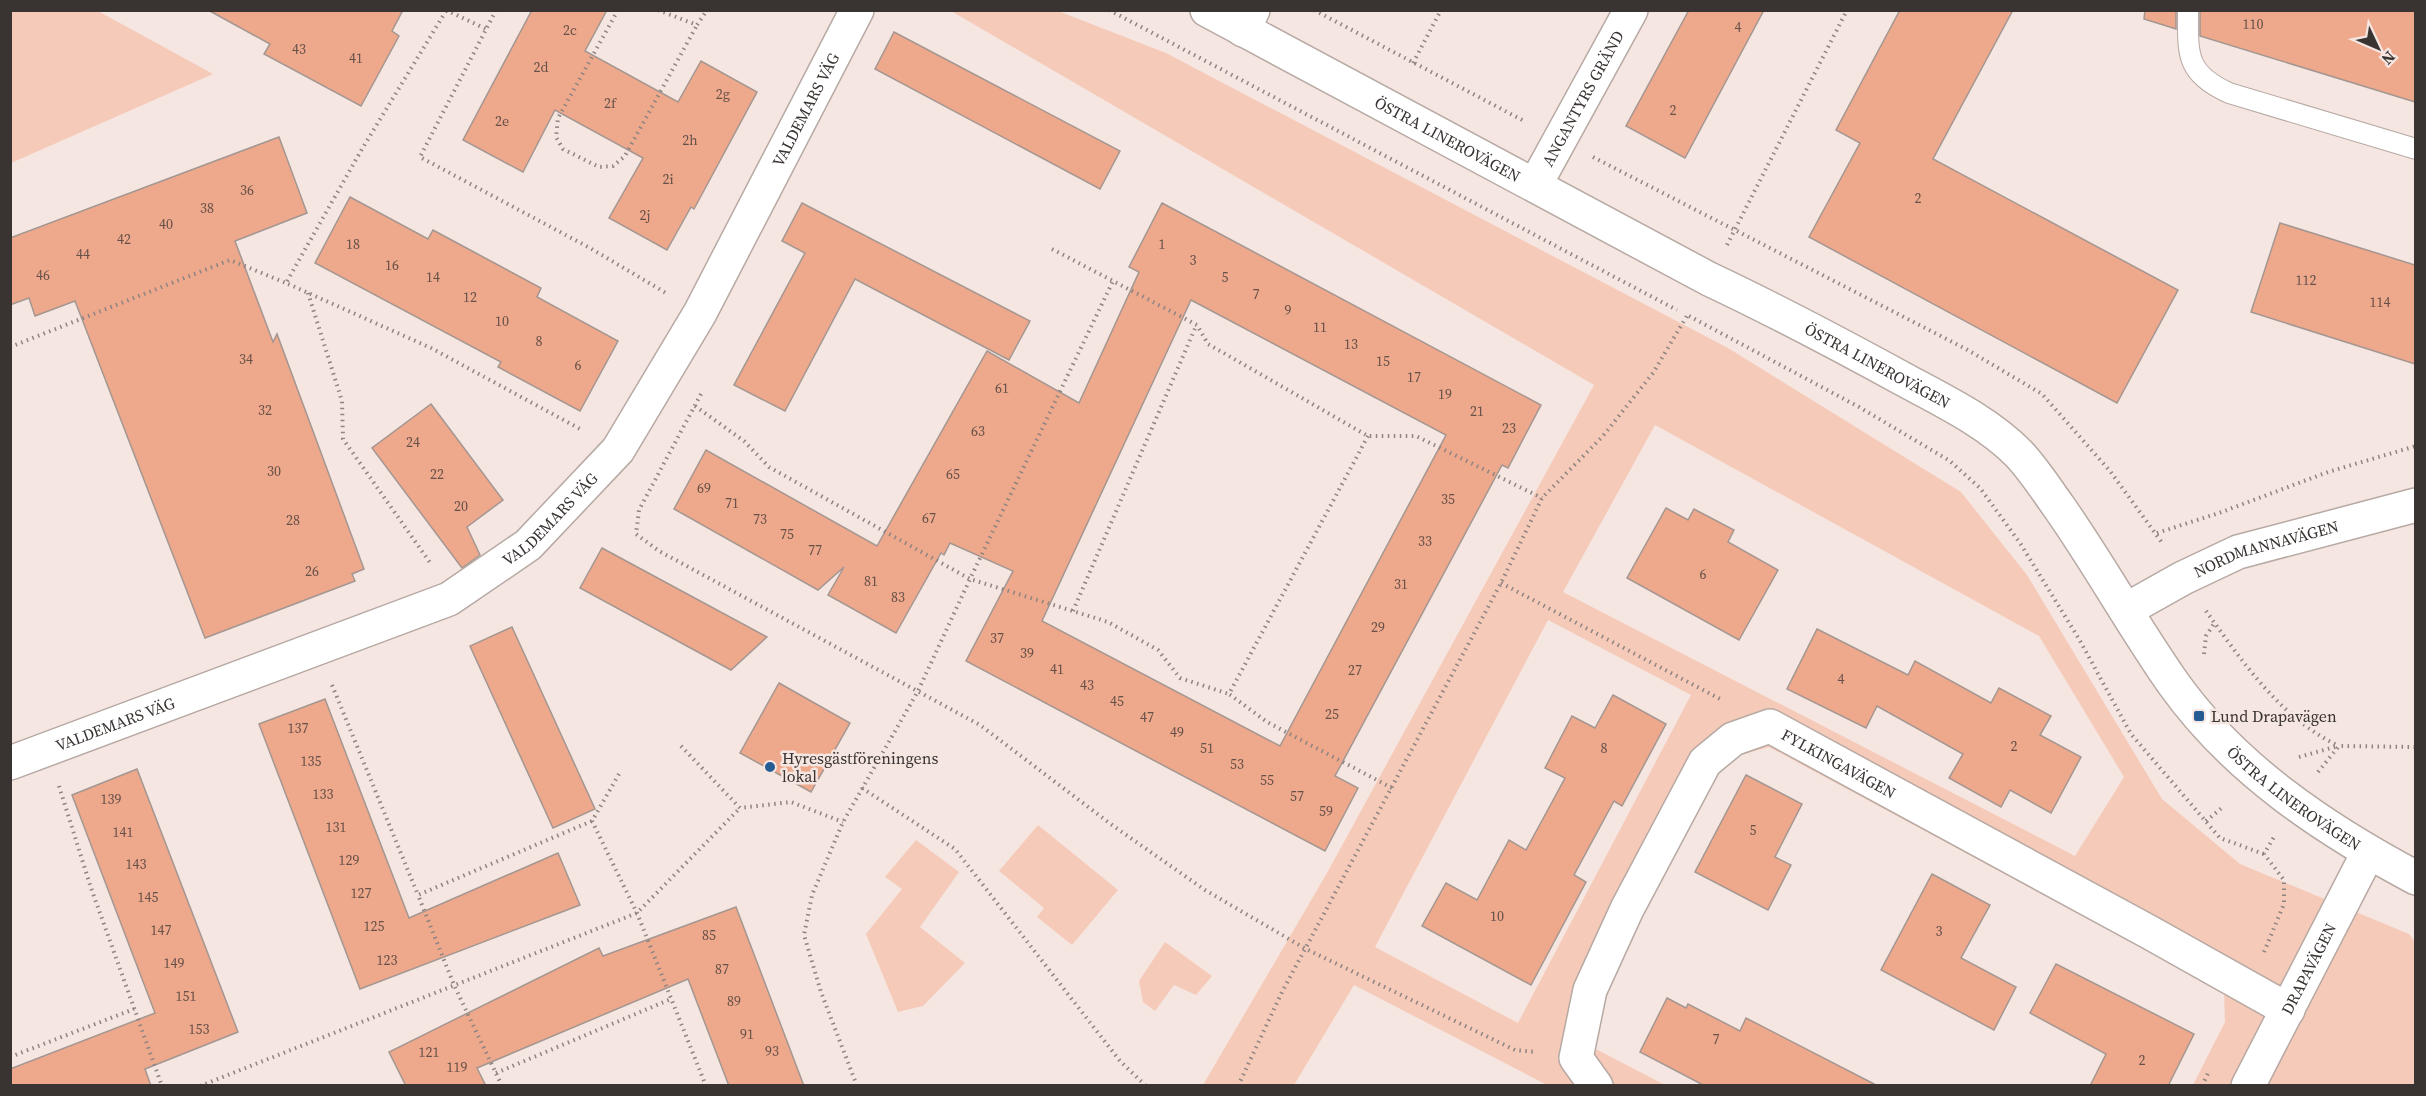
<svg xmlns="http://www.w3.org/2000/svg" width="2426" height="1096" viewBox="0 0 2426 1096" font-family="'Source Serif 4',serif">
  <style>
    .green { fill: #f6cab9; fill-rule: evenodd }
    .building { fill: #eea88c; stroke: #a49691; stroke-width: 1.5; fill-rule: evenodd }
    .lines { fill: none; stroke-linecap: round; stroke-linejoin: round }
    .lane-casing { stroke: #b7a9a3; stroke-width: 22 }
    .street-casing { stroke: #b7a9a3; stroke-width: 36 }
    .secondary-casing { stroke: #b7a9a3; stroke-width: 36 }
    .path { stroke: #8e8481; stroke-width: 4; stroke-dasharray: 1.5 4.5; stroke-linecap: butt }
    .lane { stroke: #fff; stroke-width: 20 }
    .street { stroke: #fff; stroke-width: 33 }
    .secondary { stroke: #fff; stroke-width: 33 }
    .poi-dot { fill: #265c94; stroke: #f5e6e1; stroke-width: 2 }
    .labels { text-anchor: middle; stroke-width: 5; stroke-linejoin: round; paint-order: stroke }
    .number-label { font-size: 14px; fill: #665148 }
    .street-label { font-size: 16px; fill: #393432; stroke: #f5e6e1 }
    .poi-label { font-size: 16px; fill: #393432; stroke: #f5e6e1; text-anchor: start }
  </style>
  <rect width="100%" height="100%" fill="#f5e6e1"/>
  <g class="green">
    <path d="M11 10 98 11 213 74 11 163Z"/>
    <path d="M951 11H1058L1166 53 1728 348 1961 492 2027 575 2162 799 2240 864 2409 934 2415 942V1085H2193L2225 1022 2224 992 1769 747 1725 759 1604 979 1592 1047 1665 1085H1547L1354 985 1294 1085H1203L1327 873 1594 385ZM1655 425 2039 636 2124 777 2075 856 1563 592ZM1548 620 1691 695 1518 1023 1375 947Z"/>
    <path d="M1038 825 1118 890 1072 945 1037 917 1044 908 999 871Z"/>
    <path d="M916 840 959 872 920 927 965 963 923 1006 898 1012 866 934 902 889 885 877Z"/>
    <path d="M1165 942 1212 976 1196 995 1174 985 1155 1011 1143 1002 1139 981Z"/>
  </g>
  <g class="building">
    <path d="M208 10H403L392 31 399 36 361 106 264 54 270 44Z"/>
    <path d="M532 10H607L585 51 678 102 701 61 757 92 694 209 691 207 667 250 609 218 643 158 555 110 523 172 463 140Z"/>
    <path d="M1689 10H1764L1685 158 1626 126Z"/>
    <path d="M1900 10H2013L1933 159 2178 290 2117 403 1809 237 1860 143 1836 130Z"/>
    <path d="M2145 10H2176V29L2144 19Z"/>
    <path d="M2200 10H2415V102L2200 36Z"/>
    <path d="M894 32 1120 151 1100 189 875 69Z"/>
    <path d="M279 137 307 213 235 241 273 342 277 334 364 569 352 574 355 581 205 638 75 301 35 316 29 298 10 305V238Z"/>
    <path d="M350 197 428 239 433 230 472 251 541 288 537 297 618 341 580 411 498 367 501 362 315 263Z"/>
    <path d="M802 203 1030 321 1009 360 855 279 785 411 734 385 805 253 782 241Z"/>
    <path d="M1162 203 1541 405 1508 468 1502 465 1335 776 1358 788 1325 851 966 661 1013 571 950 543 944 555 941 553 896 633 828 595 844 567 818 590 674 509 706 450 877 546 987 351 1079 403 1139 272 1129 267ZM1191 300 1446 435 1280 746 1042 621Z"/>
    <path d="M2280 223 2415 265V364L2251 312Z"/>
    <path d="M431 404 503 500 467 527 480 555 462 568 372 448Z"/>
    <path d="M1666 508 1688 520 1694 509 1734 530 1728 542 1778 570 1739 640 1627 578Z"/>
    <path d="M602 548 767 637 731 670 580 588Z"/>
    <path d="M512 627 595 809 553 828 470 646Z"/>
    <path d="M1817 629 1908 675 1915 661 1991 703 1999 688 2051 716 2040 735 2081 757 2051 813 2010 790 2001 807 1949 778 1963 754 1877 706 1866 728 1787 689Z"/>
    <path d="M779 683 850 723 811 792 740 753Z"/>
    <path d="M1613 695 1666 724 1622 806 1614 801 1574 875 1586 882 1531 985 1422 926 1446 883 1477 900 1509 840 1526 850 1565 778 1545 768 1572 716 1595 728Z"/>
    <path d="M325 699 409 918 558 853 580 905 360 989 259 724Z"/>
    <path d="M137 769 238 1032 145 1069 151 1086H10V1069L155 1013 72 795Z"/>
    <path d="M1746 775 1802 804 1775 857 1791 865 1768 910 1695 872Z"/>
    <path d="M1932 874 1990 905 1961 958 2016 987 1994 1030 1881 970Z"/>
    <path d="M736 907 804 1086H729L688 979 477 1068 486 1086H406L389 1052 599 948 603 956Z"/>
    <path d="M2056 964 2194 1034 2168 1086H2090L2106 1054 2030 1013Z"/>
    <path d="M1667 998 1686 1008 1688 1004 1740 1031 1746 1018 1878 1086H1705L1640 1052Z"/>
  </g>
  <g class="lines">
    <defs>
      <path id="lane" d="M2188 10C2188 54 2185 73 2229 93L2416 149"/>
      <g id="street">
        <path d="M1243 30 1253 10"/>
        <path id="s1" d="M1535 185 1631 10"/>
        <path id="s2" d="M2126 610 2183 578 2238 552 2416 505"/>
        <path id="s3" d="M10 763 449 599 528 545 618 450 700 313 857 10"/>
        <path id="s4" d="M1596 1086 1576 1058 1590 990 1627 909 1705 762 1733 739 1770 726 2149 932 2288 1010"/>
        <path id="s5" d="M2248 1086 2368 853"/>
      </g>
      <g id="secondary">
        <path id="s6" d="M1207 10 1709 279C1775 310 1839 344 1903 379 1942 400 1988 422 2019 454 2034 470 2046 489 2059 507 2099 564 2133 626 2173 683 2234 769 2324 829 2416 878"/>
      </g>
    </defs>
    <use href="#lane" class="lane-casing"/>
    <use href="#street" class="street-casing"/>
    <use href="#secondary" class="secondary-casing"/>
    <g class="path">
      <path d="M446 10 486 29"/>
      <path d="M496 10 420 157 590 248 666 293"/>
      <path d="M618 10 558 118 556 137 563 149 599 167 613 166 625 156 697 25"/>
      <path d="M658 10 697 25 707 10"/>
      <path d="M1109 10 1677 310"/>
      <path d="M1314 10 1526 122"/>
      <path d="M446 11 362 149 286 283 431 348 582 430"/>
      <path d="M1413 63 1441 10"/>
      <path d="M1593 157 1966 349 2042 394 2110 471 2163 544"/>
      <path d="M1727 245 1847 10"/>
      <path d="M1052 249 1197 325 1208 344 1368 436H1416L1542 498"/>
      <path d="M308 293 342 401 343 439 431 564"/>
      <path d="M1689 316 1859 407 1950 461 1980 488 2020 543 2079 639 2131 734 2220 838 2264 854"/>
      <path d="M10 347 230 260 286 283"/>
      <path d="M701 394 639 510 636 534 659 551 980 725 1112 825 1205 890 1306 949 1515 1050 1536 1052"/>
      <path d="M695 406 744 441 769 467 970 579 1113 281"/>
      <path d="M1368 436 1229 694 1267 722 1392 788"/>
      <path d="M2157 533 2219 513 2328 472 2416 446"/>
      <path d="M1501 583 1722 700"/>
      <path d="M1073 611 1196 326"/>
      <path d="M2206 611C2242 661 2281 719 2339 746"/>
      <path d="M2204 654 2206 636 2215 622"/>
      <path d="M332 685 418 895"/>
      <path d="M681 746 740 808 791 802 843 822"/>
      <path d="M2299 757 2338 746"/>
      <path d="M2318 772 2339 746 2416 747"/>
      <path d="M619 774 592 821 637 913 706 1086"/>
      <path d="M59 786 91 888 162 1086"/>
      <path d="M862 788 955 849 1120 1061 1146 1086"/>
      <path d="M2206 821 2223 807"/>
      <path d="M2264 952 2284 904V880L2264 854 2274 837"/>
      <path d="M10 1057 134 1009"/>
      <path d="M496 1073 671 999"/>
      <path d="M200 1086 637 913 740 808"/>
      <path d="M502 1086 454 985 418 895 592 821"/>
      <path d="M857 1086 821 992 804 935 812 895 843 822 918 691 970 579 1108 622 1158 650 1180 678 1229 694"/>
      <path d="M1238 1086 1282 992 1501 583 1542 498 1603 436 1653 373 1688 314"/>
      <path d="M2202 1086 2209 1071"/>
    </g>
    <use href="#lane" class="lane"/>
    <use href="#street" class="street"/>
    <use href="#secondary" class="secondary"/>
  </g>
  <g class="poi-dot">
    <rect x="2193" y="710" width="12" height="12" rx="3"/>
    <circle cx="770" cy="767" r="6"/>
  </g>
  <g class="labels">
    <g class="number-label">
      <text x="2253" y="29">110</text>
      <text x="1738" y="32">4</text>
      <text x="570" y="35">2c</text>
      <text x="299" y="54">43</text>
      <text x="356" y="63">41</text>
      <text x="541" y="72">2d</text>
      <text x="723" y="99">2g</text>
      <text x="610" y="108">2f</text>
      <text x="1673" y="115">2</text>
      <text x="502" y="126">2e</text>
      <text x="690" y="145">2h</text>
      <text x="668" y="184">2i</text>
      <text x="247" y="195">36</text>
      <text x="1918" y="203">2</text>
      <text x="207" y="213">38</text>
      <text x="645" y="220">2j</text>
      <text x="166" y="229">40</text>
      <text x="124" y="244">42</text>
      <text x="353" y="249">18</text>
      <text x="1162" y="249">1</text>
      <text x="83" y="259">44</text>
      <text x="1193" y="265">3</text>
      <text x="392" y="270">16</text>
      <text x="43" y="280">46</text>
      <text x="433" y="282">14</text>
      <text x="1225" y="282">5</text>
      <text x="2306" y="285">112</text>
      <text x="1256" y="299">7</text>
      <text x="470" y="302">12</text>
      <text x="2380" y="307">114</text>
      <text x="1288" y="315">9</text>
      <text x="502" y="326">10</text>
      <text x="1320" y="332">11</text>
      <text x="539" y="346">8</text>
      <text x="1351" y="349">13</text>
      <text x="246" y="364">34</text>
      <text x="1383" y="366">15</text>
      <text x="578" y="370">6</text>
      <text x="1414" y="382">17</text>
      <text x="1002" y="393">61</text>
      <text x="1445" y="399">19</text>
      <text x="265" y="415">32</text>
      <text x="1477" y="416">21</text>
      <text x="1509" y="433">23</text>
      <text x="978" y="436">63</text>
      <text x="413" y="447">24</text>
      <text x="274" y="476">30</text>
      <text x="437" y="479">22</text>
      <text x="953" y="479">65</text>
      <text x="704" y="493">69</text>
      <text x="1448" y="504">35</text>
      <text x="732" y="508">71</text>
      <text x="461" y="511">20</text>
      <text x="929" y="523">67</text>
      <text x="760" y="524">73</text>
      <text x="293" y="525">28</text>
      <text x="787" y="539">75</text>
      <text x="1425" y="546">33</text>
      <text x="815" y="555">77</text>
      <text x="312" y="576">26</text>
      <text x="1703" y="579">6</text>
      <text x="871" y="586">81</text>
      <text x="1401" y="589">31</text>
      <text x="898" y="602">83</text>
      <text x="1378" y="632">29</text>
      <text x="997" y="643">37</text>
      <text x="1027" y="658">39</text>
      <text x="1057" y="674">41</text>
      <text x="1355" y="675">27</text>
      <text x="1841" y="684">4</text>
      <text x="1087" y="690">43</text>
      <text x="1117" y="706">45</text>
      <text x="1332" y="719">25</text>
      <text x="1147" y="722">47</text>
      <text x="298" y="733">137</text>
      <text x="1177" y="737">49</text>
      <text x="2014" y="751">2</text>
      <text x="1207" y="753">51</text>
      <text x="1604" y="753">8</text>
      <text x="311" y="766">135</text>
      <text x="1237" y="769">53</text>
      <text x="1267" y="785">55</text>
      <text x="323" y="799">133</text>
      <text x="1297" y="801">57</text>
      <text x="111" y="804">139</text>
      <text x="1326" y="816">59</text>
      <text x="336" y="832">131</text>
      <text x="1753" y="835">5</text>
      <text x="123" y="837">141</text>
      <text x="349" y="865">129</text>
      <text x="136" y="869">143</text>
      <text x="361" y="898">127</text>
      <text x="148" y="902">145</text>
      <text x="1497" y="921">10</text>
      <text x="374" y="931">125</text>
      <text x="161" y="935">147</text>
      <text x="1939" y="936">3</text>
      <text x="709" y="940">85</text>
      <text x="387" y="965">123</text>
      <text x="174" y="968">149</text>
      <text x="722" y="974">87</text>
      <text x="186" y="1001">151</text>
      <text x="734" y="1006">89</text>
      <text x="199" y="1034">153</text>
      <text x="747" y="1039">91</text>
      <text x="1716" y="1044">7</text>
      <text x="772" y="1056">93</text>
      <text x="429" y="1057">121</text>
      <text x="2142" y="1065">2</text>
      <text x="457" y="1072">119</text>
    </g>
    <g class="street-label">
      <text dy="6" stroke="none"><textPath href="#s1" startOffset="99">ANGANTYRS GRÄND</textPath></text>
      <text dy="6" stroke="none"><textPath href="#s3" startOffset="1084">VALDEMARS VÄG</textPath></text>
      <text dy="6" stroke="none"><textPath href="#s6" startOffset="273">ÖSTRA LINEROVÄGEN</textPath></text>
      <text dy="6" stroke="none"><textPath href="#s6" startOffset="759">ÖSTRA LINEROVÄGEN</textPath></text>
      <text dy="6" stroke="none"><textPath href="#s3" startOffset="598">VALDEMARS VÄG</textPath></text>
      <text dy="6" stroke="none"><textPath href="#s2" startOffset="154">NORDMANNAVÄGEN</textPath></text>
      <text dy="6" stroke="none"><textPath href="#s3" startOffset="112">VALDEMARS VÄG</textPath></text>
      <text dy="6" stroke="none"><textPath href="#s4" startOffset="513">FYLKINGAVÄGEN</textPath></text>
      <text dy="6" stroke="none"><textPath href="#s6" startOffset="1371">ÖSTRA LINEROVÄGEN</textPath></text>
      <text dy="6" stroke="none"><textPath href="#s5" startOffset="132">DRAPAVÄGEN</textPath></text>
    </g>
    <g class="poi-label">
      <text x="2211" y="722">Lund Drapavägen</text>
      <text x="782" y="764">Hyresgästföreningens<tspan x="782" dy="18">lokal</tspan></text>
    </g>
  </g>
  <rect width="2426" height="1096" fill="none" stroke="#393432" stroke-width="24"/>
  <g transform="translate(2378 48) rotate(134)" stroke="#f5e6e1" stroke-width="4.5" paint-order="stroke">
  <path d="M0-4.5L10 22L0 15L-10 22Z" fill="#393432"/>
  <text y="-9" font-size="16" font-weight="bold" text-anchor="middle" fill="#393432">N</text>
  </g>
</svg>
